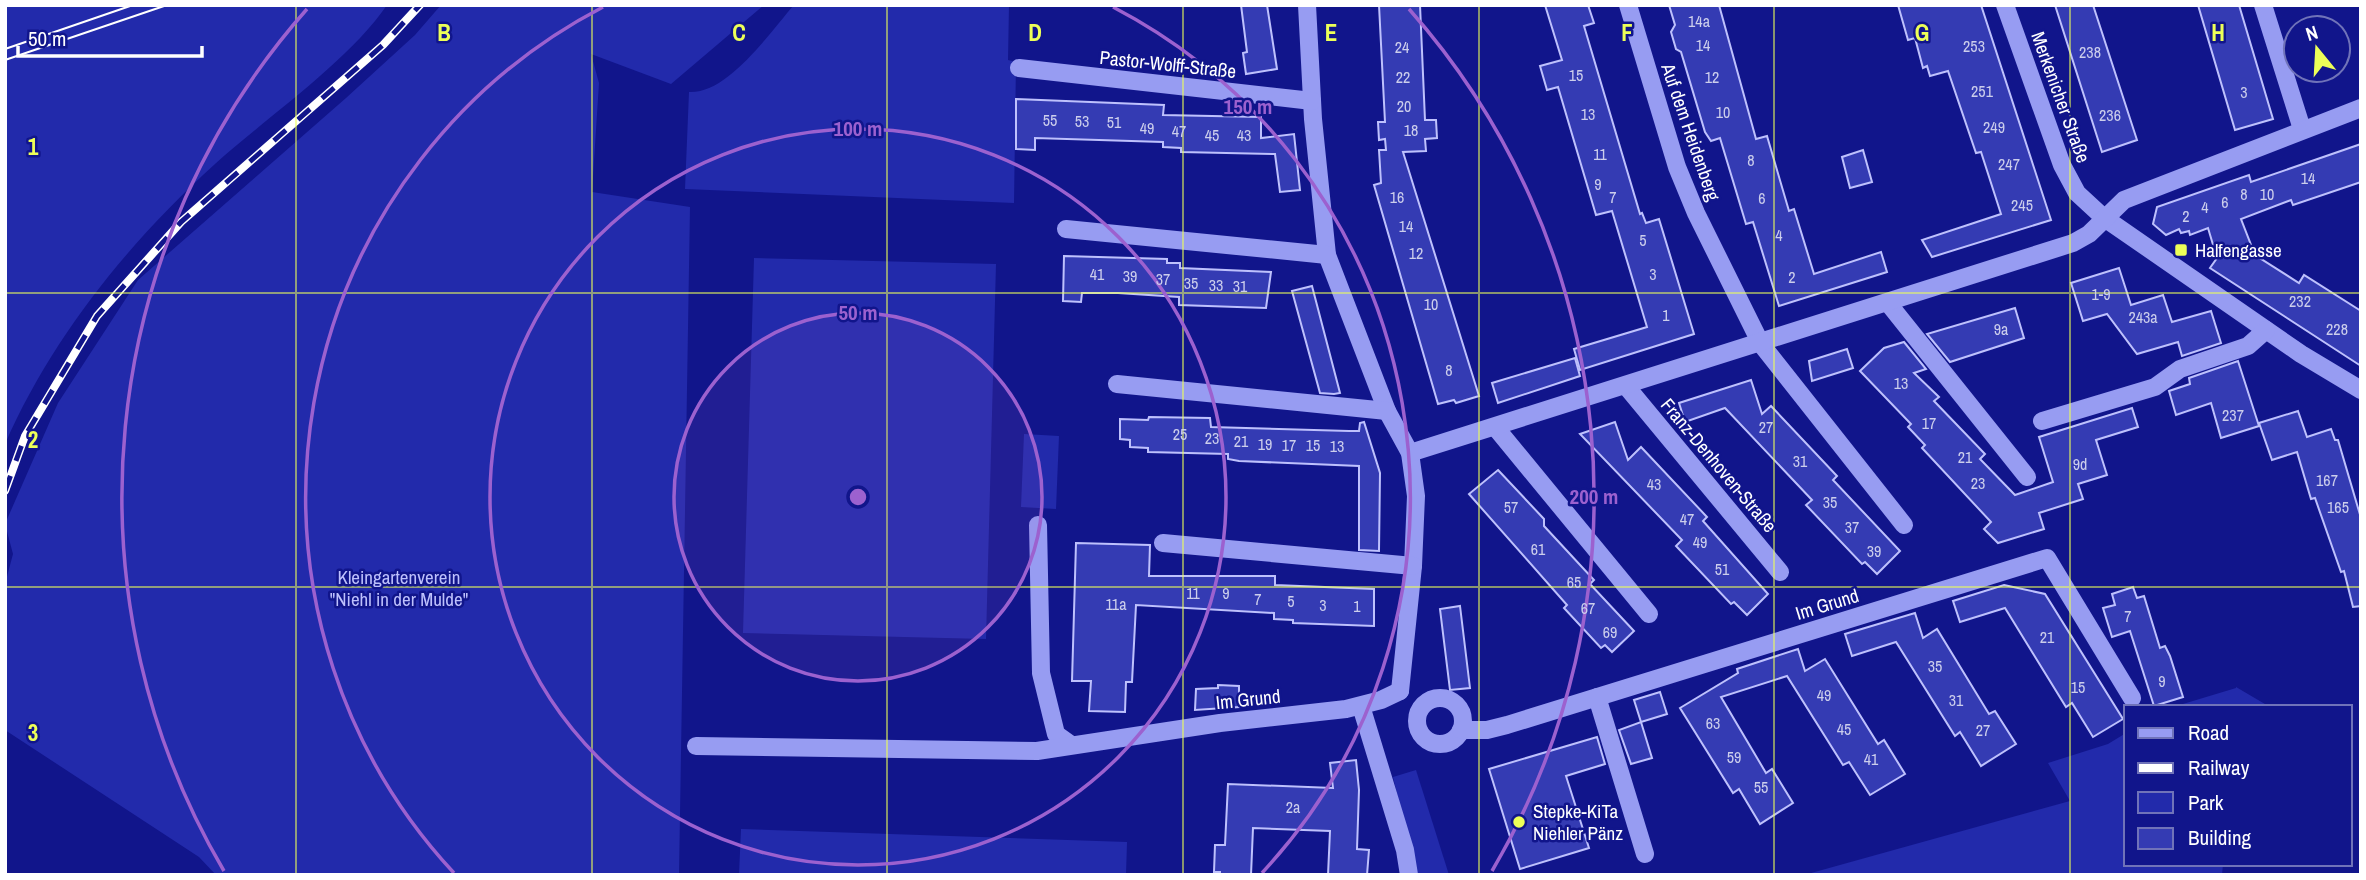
<svg xmlns="http://www.w3.org/2000/svg" width="2366" height="880" viewBox="0 0 2366 880" font-family="'Archivo Narrow',sans-serif">
  <style>
    .green { fill: #222aab }
    .building { fill: #343bb3; stroke: #bec1fd; stroke-width: 2 }
    .lines { fill: none; stroke-linecap: round; stroke-linejoin: round }
    .minor { stroke: #979cf2; stroke-width: 18 }
    .tram { stroke: #fff; stroke-width: 2 }
    .rail-casing { stroke: #fff; stroke-width: 8 }
    .rail { stroke: #11158b; stroke-width: 5; stroke-dasharray: 16; stroke-linecap: butt }
    .grid { fill: none; stroke: #edff58; stroke-width: 2; stroke-opacity: 0.55 }
    .ring { fill: none; stroke: #9c61cf; stroke-width: 3.5 }
    .poi-dot { fill: #edff58; stroke: #11158b; stroke-width: 2.5 }
    .labels { text-anchor: middle; stroke-width: 5; stroke-linejoin: round; paint-order: stroke }
    .number-label { font-size: 16px; fill: #ccceec }
    .street-label { font-size: 19px; fill: #fff; stroke: #11158b }
    .poi-label { font-size: 19px; fill: #fff; stroke: #11158b; text-anchor: start }
    .park-label { font-size: 19px; fill: #bec1fd; stroke: #11158b }
    .grid-label { font-size: 23px; text-anchor: middle; font-weight: bold; fill: #edff58; stroke: #11158b; stroke-width: 5; stroke-linejoin: round; paint-order: stroke }
    .centre { fill: #9c61cf; stroke: #11158b; stroke-width: 3.5 }
    .ring-label { font-size: 21px; text-anchor: middle; font-weight: bold; fill: #9c61cf; stroke: #11158b; stroke-width: 5; stroke-linejoin: round; paint-order: stroke }
  </style>
  <rect width="100%" height="100%" fill="#11158b"/>
  <g class="green">
    <path d="M5 5H387C349 61 266 118 215 164 129 242 52 337 5 444Z"/>
    <path d="M441 5H764L671 84 591 54 599 83 592 192 690 207 679 875H216L199 857 5 730V584L13 554 5 524 58 403 138 280 346 98 415 35Z"/>
    <path d="M794 5H1009L1008 60 1016 62 1014 203 685 189 689 92C728 94 770 32 794 5Z"/>
    <path d="M754 258 996 264 986 639 743 633Z"/>
    <path d="M1024 434 1059 436 1056 509 1021 507Z"/>
    <path d="M2236 687 2270 707H2173L2236 688Z"/>
    <path d="M2126 733V864H2223L2222 875H1804L2070 801 2048 763 2108 744Z"/>
    <path d="M1416 770 1449 875H1416L1393 777Z"/>
    <path d="M741 829 1127 842 1126 875H739Z"/>
  </g>
  <g class="building">
    <path d="M1241 5H1267L1277 69 1246 74 1243 53 1247 52Z"/>
    <path d="M1379 5H1420L1425 120H1436L1437 138 1425 139 1426 151 1403 152 1479 396 1456 403 1454 400 1438 404 1374 185 1381 183 1379 150H1386L1385 139 1379 140 1378 122H1385Z"/>
    <path d="M1545 5H1588L1594 23 1584 26 1640 214 1642 213 1646 223 1659 219 1694 334 1580 370 1574 349 1647 327 1612 211 1596 215 1558 87 1547 90 1540 66 1562 60Z"/>
    <path d="M1669 5H1719L1756 139 1767 136 1789 211 1794 209 1814 274 1881 252 1887 272 1779 306 1753 222 1746 224 1720 138 1711 141 1705 132 1681 52 1676 49 1671 32 1675 25Z"/>
    <path d="M1898 5H1981L2051 220 1932 257 1922 240 2001 214 1981 152 1976 153 1948 71 1930 76 1927 66 1923 68 1915 38 1908 40Z"/>
    <path d="M2055 5H2093L2137 140 2102 152Z"/>
    <path d="M2198 5H2239L2273 119 2235 130Z"/>
    <path d="M1016 99 1164 105 1163 115 1261 117V138L1294 134 1300 190 1280 192 1275 154 1181 152V148L1163 147V142L1035 138V150L1016 149Z"/>
    <path d="M2361 144V182L2293 205 2291 200 2241 219 2255 255 2299 283 2304 275 2361 311V366L2210 268 2217 258 2208 228 2190 235 2189 231 2181 233 2179 229 2166 235 2153 224 2157 207 2249 175 2251 182Z"/>
    <path d="M1863 150 1872 182 1850 188 1842 157Z"/>
    <path d="M1064 256 1167 259V263H1180V268L1271 272 1266 308 1179 305V297L1118 293H1082L1081 302 1063 301Z"/>
    <path d="M2119 268 2131 305 2163 295 2172 322 2211 311 2221 343 2182 356 2178 342 2137 354 2107 314 2083 321 2071 283Z"/>
    <path d="M1312 286 1340 393 1334 394 1320 393 1292 291Z"/>
    <path d="M2015 308 2024 338 1950 362 1927 334Z"/>
    <path d="M1904 342 1926 369 1914 373 1939 397 1934 401 1985 454 1980 459 2015 495 2053 482 2039 437 2132 408 2138 427 2096 440 2107 475 2078 484 2083 499 2039 513 2044 529 1998 543 1984 529 1991 522 1922 448 1925 445 1908 427 1911 424 1860 371 1884 348Z"/>
    <path d="M1847 349 1853 368 1812 381 1809 361Z"/>
    <path d="M1575 358 1580 376 1498 403 1492 383Z"/>
    <path d="M2238 361 2259 426 2221 438 2211 403 2176 415 2169 391 2190 384 2189 378Z"/>
    <path d="M1751 380 1762 414 1771 406 1837 476 1833 480 1900 551 1877 574 1865 562 1862 564 1806 505 1812 500 1725 408 1685 422 1679 403Z"/>
    <path d="M2298 411 2307 437 2331 429 2335 440H2338L2361 518V606L2353 607 2344 571 2341 572 2315 498 2311 499 2297 452 2272 460 2259 423Z"/>
    <path d="M1149 417 1210 418 1211 427 1349 431H1359L1360 423 1364 422 1380 473 1379 551 1359 550V466L1239 461 1228 459V454L1148 452V448L1130 447V440L1120 439V419L1148 420Z"/>
    <path d="M1615 422 1628 460 1641 447 1707 517 1703 521 1768 594 1747 615 1734 602 1731 604 1676 546 1682 540 1580 434Z"/>
    <path d="M1498 470 1544 519V526L1594 580 1590 584 1634 631 1612 652 1605 645 1601 648 1564 608 1567 605 1469 494Z"/>
    <path d="M1076 543 1150 545 1149 576H1275V585L1374 589V626L1293 623V620L1274 619V613L1136 605 1132 682H1126L1125 712 1089 711 1091 681H1072Z"/>
    <path d="M2004 585 2045 594 2123 719 2093 737 2072 703 2066 707 2005 608 1960 622 1953 601Z"/>
    <path d="M2133 587 2137 598 2144 596 2160 648 2165 646 2170 656 2183 697 2154 706 2130 631 2112 637 2103 608 2115 605 2112 594Z"/>
    <path d="M1460 606 1470 688 1450 690 1440 609Z"/>
    <path d="M1915 613 1923 638 1937 629 1989 714 1995 711 2016 744 1981 766 1960 732 1955 736 1896 642 1852 656 1845 634Z"/>
    <path d="M1798 649 1805 671 1825 659 1878 744 1884 740 1905 774 1870 795 1849 762 1843 765 1787 676 1721 697 1766 773 1772 769 1793 803 1760 824 1739 789 1733 793 1680 708 1738 673 1737 669Z"/>
    <path d="M1218 685 1239 686V707L1195 710 1196 689 1218 688Z"/>
    <path d="M1660 692 1667 714 1641 722 1634 700Z"/>
    <path d="M1641 722 1652 758 1631 764 1619 730Z"/>
    <path d="M1597 737 1605 764 1566 776 1589 848 1520 869 1489 769Z"/>
    <path d="M1356 760 1359 790 1357 849 1369 850 1367 875H1328L1330 831 1253 828 1251 875H1220V872H1214L1215 845H1225L1228 784 1333 788 1330 763Z"/>
  </g>
  <g class="lines">
    <g class="minor">
      <path d="M1307 5 1313 119 1327 255 1387 411 1410 453 1416 496 1413 566 1400 691"/>
      <path d="M1628 5 1677 167 1696 213 1761 344 1904 525"/>
      <path d="M2005 5 2062 165 2077 193 2103 217 2301 354 2361 390"/>
      <path d="M2263 5 2302 129"/>
      <path d="M1019 68 1312 101"/>
      <path d="M1066 229 1327 255"/>
      <path d="M1888 303 2027 477"/>
      <path d="M1117 384 1387 411"/>
      <path d="M1626 386 1780 572"/>
      <path d="M2042 421 2155 387 2180 369 2248 346 2266 330"/>
      <path d="M1496 428 1649 614"/>
      <path d="M1410 453 2073 243 2089 234 2124 200 2361 108"/>
      <path d="M1038 525 1041 673 1056 734 1070 744"/>
      <path d="M1163 543 1413 566"/>
      <path d="M1597 697 1645 854"/>
      <circle cx="1440" cy="721" r="23"/>
      <path d="M1361 706 1405 850 1409 875"/>
      <path d="M1461 730H1487L1507 725 2047 558 2132 698"/>
      <path d="M696 746 1037 751 1220 723 1346 709 1381 700 1400 691"/>
    </g>
    <g class="tram">
      <path d="M5 49 133 5"/>
      <path d="M5 60 167 5"/>
    </g>
    <defs>
      <path id="rail" d="M5 491 25 436 97 316 181 222 383 45 420 5"/>
    </defs>
    <use href="#rail" class="rail-casing"/>
    <use href="#rail" class="rail"/>
  </g>
  <path class="grid" d="M296 5V875M592 5V875M887 5V875M1183 5V875M1479 5V875M1774 5V875M2070 5V875M5 293H2361M5 587H2361"/>
  <circle cx="858" cy="497" r="184" fill="#9c61cf" fill-opacity=".12"/>
  <g class="ring">
    <circle cx="858" cy="497" r="184"/>
    <circle cx="858" cy="497" r="368"/>
    <path d="M454 873A552 552 0 0 1 603 7M1113 7A552 552 0 0 1 1262 873"/>
    <path d="M224 871A736 736 0 0 1 307 9M1409 9A736 736 0 0 1 1492 871"/>
  </g>
  <g class="poi-dot">
    <rect x="2174" y="243" width="14" height="14" rx="3.5"/>
    <circle cx="1519" cy="822" r="7"/>
  </g>
  <g class="labels">
    <g class="number-label">
      <text x="1699" y="27">14a</text>
      <text x="1703" y="51">14</text>
      <text x="1974" y="52">253</text>
      <text x="1402" y="53">24</text>
      <text x="2090" y="58">238</text>
      <text x="1576" y="81">15</text>
      <text x="1403" y="83">22</text>
      <text x="1712" y="83">12</text>
      <text x="1982" y="97">251</text>
      <text x="2244" y="98">3</text>
      <text x="1404" y="112">20</text>
      <text x="1723" y="118">10</text>
      <text x="1588" y="120">13</text>
      <text x="2110" y="121">236</text>
      <text x="1050" y="126">55</text>
      <text x="1082" y="127">53</text>
      <text x="1114" y="128">51</text>
      <text x="1994" y="133">249</text>
      <text x="1147" y="134">49</text>
      <text x="1411" y="136">18</text>
      <text x="1179" y="137">47</text>
      <text x="1212" y="141">45</text>
      <text x="1244" y="141">43</text>
      <text x="1600" y="160">11</text>
      <text x="1751" y="166">8</text>
      <text x="2009" y="170">247</text>
      <text x="2308" y="184">14</text>
      <text x="1598" y="190">9</text>
      <text x="2244" y="200">8</text>
      <text x="2267" y="200">10</text>
      <text x="1397" y="203">16</text>
      <text x="1613" y="203">7</text>
      <text x="1762" y="204">6</text>
      <text x="2225" y="208">6</text>
      <text x="2022" y="211">245</text>
      <text x="2205" y="213">4</text>
      <text x="2186" y="222">2</text>
      <text x="1406" y="232">14</text>
      <text x="1779" y="241">4</text>
      <text x="1643" y="246">5</text>
      <text x="1416" y="259">12</text>
      <text x="1097" y="280">41</text>
      <text x="1653" y="280">3</text>
      <text x="1130" y="282">39</text>
      <text x="1792" y="283">2</text>
      <text x="1163" y="285">37</text>
      <text x="1191" y="289">35</text>
      <text x="1216" y="291">33</text>
      <text x="1240" y="292">31</text>
      <text x="2101" y="300">1-9</text>
      <text x="2300" y="307">232</text>
      <text x="1431" y="310">10</text>
      <text x="1666" y="321">1</text>
      <text x="2143" y="323">243a</text>
      <text x="2001" y="335">9a</text>
      <text x="2337" y="335">228</text>
      <text x="1449" y="376">8</text>
      <text x="1901" y="389">13</text>
      <text x="2233" y="421">237</text>
      <text x="1929" y="429">17</text>
      <text x="1766" y="433">27</text>
      <text x="1180" y="440">25</text>
      <text x="1212" y="444">23</text>
      <text x="1241" y="447">21</text>
      <text x="1265" y="450">19</text>
      <text x="1289" y="451">17</text>
      <text x="1313" y="451">15</text>
      <text x="1337" y="452">13</text>
      <text x="1965" y="463">21</text>
      <text x="1800" y="467">31</text>
      <text x="2080" y="470">9d</text>
      <text x="2327" y="486">167</text>
      <text x="1978" y="489">23</text>
      <text x="1654" y="490">43</text>
      <text x="1830" y="508">35</text>
      <text x="1511" y="513">57</text>
      <text x="2338" y="513">165</text>
      <text x="1687" y="525">47</text>
      <text x="1852" y="533">37</text>
      <text x="1700" y="548">49</text>
      <text x="1538" y="555">61</text>
      <text x="1874" y="557">39</text>
      <text x="1722" y="575">51</text>
      <text x="1574" y="588">65</text>
      <text x="1193" y="599">11</text>
      <text x="1226" y="599">9</text>
      <text x="1258" y="605">7</text>
      <text x="1291" y="607">5</text>
      <text x="1116" y="610">11a</text>
      <text x="1323" y="611">3</text>
      <text x="1357" y="612">1</text>
      <text x="1588" y="614">67</text>
      <text x="2128" y="622">7</text>
      <text x="1610" y="638">69</text>
      <text x="2047" y="643">21</text>
      <text x="1935" y="672">35</text>
      <text x="2162" y="687">9</text>
      <text x="2078" y="693">15</text>
      <text x="1824" y="701">49</text>
      <text x="1956" y="706">31</text>
      <text x="1713" y="729">63</text>
      <text x="1844" y="735">45</text>
      <text x="1983" y="736">27</text>
      <text x="1734" y="763">59</text>
      <text x="1871" y="765">41</text>
      <text x="1761" y="793">55</text>
      <text x="1293" y="813">2a</text>
    </g>
    <g class="street-label">
      <text transform="translate(1168 64) rotate(6)" y="7">Pastor-Wolff-Straße</text>
      <text transform="translate(2061 97) rotate(70)" y="7">Merkenicher Straße</text>
      <text transform="translate(1691 132) rotate(71)" y="7">Auf dem Heidenberg</text>
      <text transform="translate(1719 465) rotate(50)" y="7">Franz-Denhoven-Straße</text>
      <text transform="translate(1827 604) rotate(-17)" y="7">Im Grund</text>
      <text transform="translate(1248 699) rotate(-6)" y="7">Im Grund</text>
    </g>
    <g class="poi-label">
      <text x="2195" y="257">Halfengasse</text>
      <text x="1533" y="818">Stepke-KiTa<tspan x="1533" dy="22">Niehler Pänz</tspan></text>
    </g>
    <g class="park-label">
      <text x="399" y="584">Kleingartenverein<tspan x="399" dy="22">"Niehl in der Mulde"</tspan></text>
    </g>
  </g>
  <g class="grid-label">
    <text x="444" y="41">B</text>
    <text x="739" y="41">C</text>
    <text x="1035" y="41">D</text>
    <text x="1331" y="41">E</text>
    <text x="1627" y="41">F</text>
    <text x="1922" y="41">G</text>
    <text x="2218" y="41">H</text>
    <text x="33" y="155">1</text>
    <text x="33" y="448">2</text>
    <text x="33" y="741">3</text>
  </g>
  <circle cx="858" cy="497" r="10" class="centre"/>
  <g class="ring-label">
    <text x="1248" y="114">150 m</text>
    <text x="858" y="136">100 m</text>
    <text x="858" y="320">50 m</text>
    <text x="1594" y="504">200 m</text>
  </g>
  <rect width="2366" height="880" fill="none" stroke="#ffffff" stroke-width="14"/>
  <rect x="2124" y="705" width="228" height="161" fill="#11158b" stroke="#7073b9" stroke-width="2"/>
  <rect x="2138" y="728" width="35" height="10" fill="#979cf2" stroke="#7073b9" stroke-width="2"/>
  <text x="2188" y="740" font-size="21" fill="#ffffff">Road</text>
  <rect x="2138" y="763" width="35" height="10" fill="#ffffff" stroke="#7073b9" stroke-width="2"/>
  <text x="2188" y="775" font-size="21" fill="#ffffff">Railway</text>
  <rect x="2138" y="792" width="35" height="21" fill="#222aab" stroke="#7073b9" stroke-width="2"/>
  <text x="2188" y="810" font-size="21" fill="#ffffff">Park</text>
  <rect x="2138" y="828" width="35" height="21" fill="#343bb3" stroke="#7073b9" stroke-width="2"/>
  <text x="2188" y="845" font-size="21" fill="#ffffff">Building</text>
  <g transform="translate(2317 49) rotate(342)"><circle r="33" fill="#11158b" stroke="#7073b9" stroke-width="2"/>
  <path d="M0-5L12 26L0 18L-12 26Z" fill="#edff58"/>
  <text y="-10" font-size="19" font-weight="bold" text-anchor="middle" fill="#ffffff">N</text>
  </g>
  <path d="M18 46v10h184v-10" fill="none" stroke="#ffffff" stroke-width="3.5"/>
  <text x="28" y="46" font-size="21" fill="#ffffff" stroke="#11158b" stroke-width="5" paint-order="stroke">50 m</text>
</svg>
